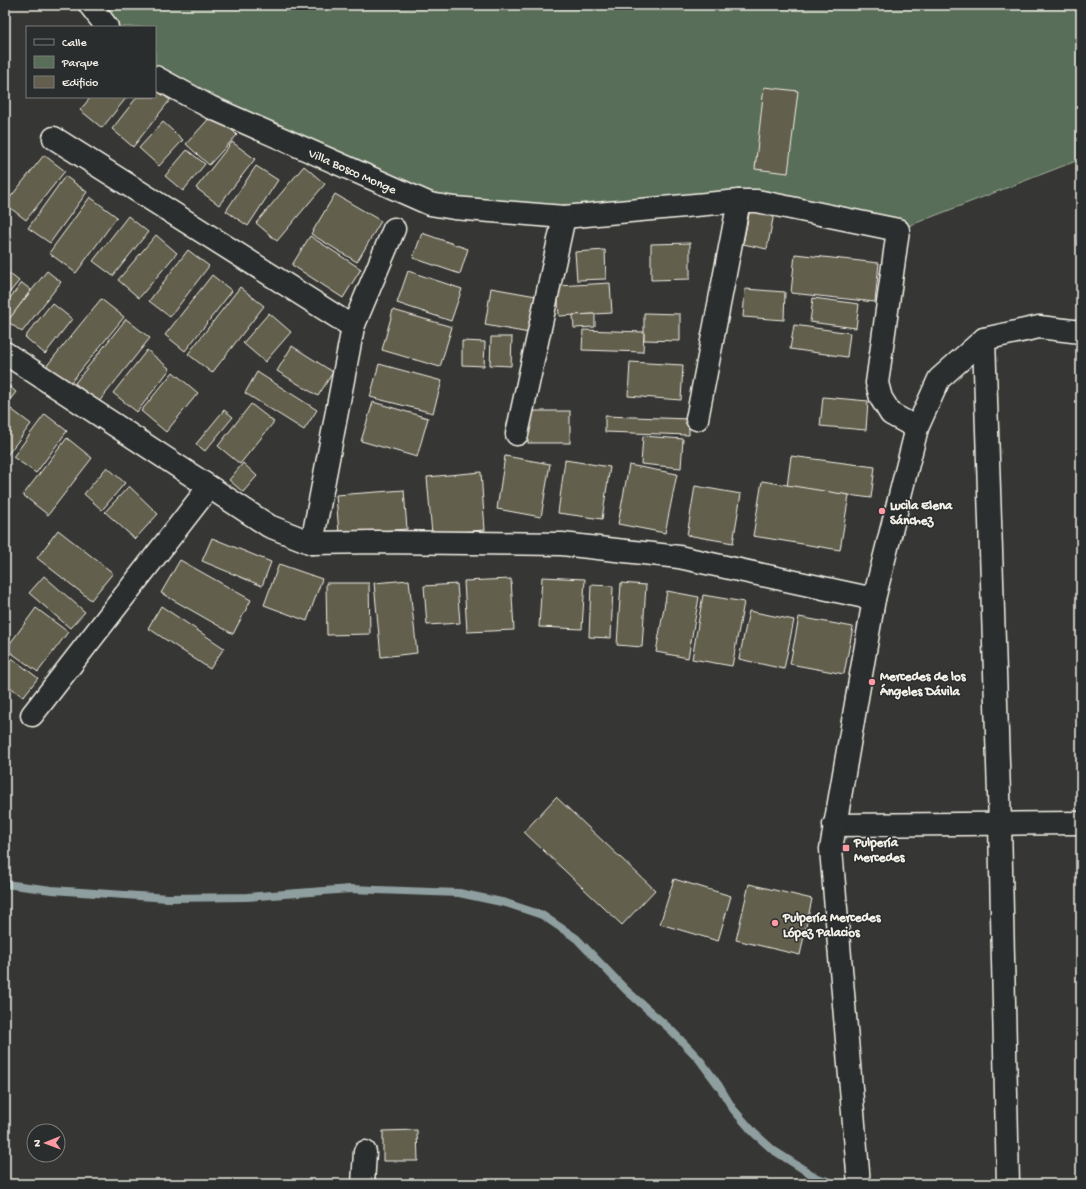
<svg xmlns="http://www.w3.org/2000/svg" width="1086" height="1189" viewBox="0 0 1086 1189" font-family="'Gochi Hand',sans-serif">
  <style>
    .green { fill: #596e59; stroke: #a6b0a0 }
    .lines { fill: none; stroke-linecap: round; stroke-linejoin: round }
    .stream { stroke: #8f9e9f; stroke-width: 8 }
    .building { fill: #645e4e; stroke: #f4f1e8 }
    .minor-casing { stroke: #f4f1e8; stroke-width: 25 }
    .minor { stroke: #2a2d2e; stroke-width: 22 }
    .poi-dot { fill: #ff9aa2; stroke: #2a2d2e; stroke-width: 1.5 }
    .labels { text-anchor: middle; stroke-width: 3; stroke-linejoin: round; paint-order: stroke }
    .street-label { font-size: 13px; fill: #f4f1e8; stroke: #2a2d2e }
    .poi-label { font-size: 13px; font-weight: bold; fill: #f4f1e8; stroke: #2a2d2e; text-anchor: start }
  </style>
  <rect width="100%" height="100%" fill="#363734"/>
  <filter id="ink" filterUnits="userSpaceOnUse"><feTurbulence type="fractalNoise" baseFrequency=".025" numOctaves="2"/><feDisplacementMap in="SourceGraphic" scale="8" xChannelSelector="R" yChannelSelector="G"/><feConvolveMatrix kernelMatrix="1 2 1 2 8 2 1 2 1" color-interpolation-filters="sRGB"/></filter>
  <g filter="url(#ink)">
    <path class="green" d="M96 5H1081V159L898 230 746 194 565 212 407 192 155 73V27H113Z"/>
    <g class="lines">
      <path class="stream" d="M5 884 52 890 168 898 247 897 350 889 459 893 506 903 542 915 576 938 626 990 671 1030 699 1059 719 1086 733 1109 754 1133 773 1150 817 1178 839 1184"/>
    </g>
    <g class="building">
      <path d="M764 87 798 91 788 173 755 169Z"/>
      <path d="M155 89 170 100 133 147 112 129 137 97H155Z"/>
      <path d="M91 97H127L102 128 80 110Z"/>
      <path d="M214 113 237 135 209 165 186 144Z"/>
      <path d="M163 122 183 140 159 166 139 148Z"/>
      <path d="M232 142 255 159 219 205 196 188Z"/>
      <path d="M187 150 205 164 183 191 165 176Z"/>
      <path d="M44 155 65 171 26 220 5 204Z"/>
      <path d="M256 166 278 180 248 226 226 211Z"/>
      <path d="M304 166 325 184 277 241 256 223Z"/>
      <path d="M65 176 87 192 50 243 28 228Z"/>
      <path d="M335 194 381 221 357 262 311 234Z"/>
      <path d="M90 197 117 217 76 273 49 253Z"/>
      <path d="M750 209 774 214 767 249 743 244Z"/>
      <path d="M128 216 148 232 113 276 93 261Z"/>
      <path d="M5 231 12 237 5 247Z"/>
      <path d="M422 233 468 249 460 274 413 258Z"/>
      <path d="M156 235 177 253 139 298 118 280Z"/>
      <path d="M310 236 361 269 343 298 292 265Z"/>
      <path d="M690 243V279L651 280V244Z"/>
      <path d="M188 250 209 266 170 317 149 301Z"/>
      <path d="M605 250 606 279 577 280 575 252Z"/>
      <path d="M795 254 879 263 875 302 791 293Z"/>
      <path d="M5 270 19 281 5 298Z"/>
      <path d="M47 271 61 282 22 332 7 321Z"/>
      <path d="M408 271 462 289 451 321 397 303Z"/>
      <path d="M212 275 232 291 185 351 165 335Z"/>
      <path d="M22 283 31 290 7 322 5 321V304Z"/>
      <path d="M610 283 612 313 559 316 557 286Z"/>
      <path d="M240 287 264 306 212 373 188 354Z"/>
      <path d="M491 288 536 296 529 333 485 325Z"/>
      <path d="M745 289 785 292 784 320 743 317Z"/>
      <path d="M813 298 859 304 856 328 810 322Z"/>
      <path d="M101 299 124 317 68 386 45 368Z"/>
      <path d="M52 303 72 319 45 354 25 337Z"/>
      <path d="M393 310 452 327 440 367 382 350Z"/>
      <path d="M269 313 291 332 265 362 243 343Z"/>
      <path d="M644 313 680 314V341L644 340Z"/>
      <path d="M595 314V327L574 328 573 315Z"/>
      <path d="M126 319 150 338 98 403 75 383Z"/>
      <path d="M794 325 850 333 847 357 790 349Z"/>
      <path d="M583 330 644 332 643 352 582 350Z"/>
      <path d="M491 337H512L511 366 490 365Z"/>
      <path d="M462 341 485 342 484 366 462 365Z"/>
      <path d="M292 346 333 372 318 396 277 371Z"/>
      <path d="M147 350 170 369 137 412 113 393Z"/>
      <path d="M630 362 683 365 681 400 628 396Z"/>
      <path d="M379 364 442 381 433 413 370 397Z"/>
      <path d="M173 372 198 393 166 432 141 411Z"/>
      <path d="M257 372 317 410 304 430 245 393Z"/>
      <path d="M5 383 16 392 5 406Z"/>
      <path d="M823 397 868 401 866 430 820 426Z"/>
      <path d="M373 402 428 418 417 457 361 441Z"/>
      <path d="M251 404 274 422 240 464 218 446Z"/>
      <path d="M11 409 31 424 5 458V416Z"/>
      <path d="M224 410 233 417 205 451 196 444Z"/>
      <rect x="528" y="411" width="42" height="32"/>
      <path d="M45 414 67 431 36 473 13 457Z"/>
      <path d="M605 416 689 419V435L605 432Z"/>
      <path d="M643 436 683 439 681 468 641 464Z"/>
      <path d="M67 438 92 458 48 515 23 495Z"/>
      <path d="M505 456 550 464 541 517 497 509Z"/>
      <path d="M791 456 875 467 871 498 787 487Z"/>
      <path d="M565 460 610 467 602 519 558 513Z"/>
      <path d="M243 463 257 476 243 492 229 480Z"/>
      <path d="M629 465 677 474 665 533 618 524Z"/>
      <path d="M107 467 125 483 102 510 84 494Z"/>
      <path d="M481 472 485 530 432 534 427 477Z"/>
      <path d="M762 481 849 495 840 550 753 536Z"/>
      <path d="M129 486 158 514 135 539 105 512Z"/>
      <path d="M695 486 741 494 733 543 687 535Z"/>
      <path d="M404 490 407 529 339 534 336 495Z"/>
      <path d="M58 530 113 573 91 600 37 558Z"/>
      <path d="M212 538 271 562 262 586 202 561Z"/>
      <path d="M180 560 251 600 233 634 161 593Z"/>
      <path d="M279 564 322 579 307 621 264 605Z"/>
      <path d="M44 576 85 612 70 628 29 593Z"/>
      <path d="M542 577 585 579 582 629 539 627Z"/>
      <path d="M511 579 514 630 467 632 464 581Z"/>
      <path d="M409 580 417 653 381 657 374 583Z"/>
      <path d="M326 583H369L370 634 327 635Z"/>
      <path d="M621 583 646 585 642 647 617 645Z"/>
      <path d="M457 584 460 623 427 625 424 586Z"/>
      <path d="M591 585 613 586 611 638 589 637Z"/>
      <path d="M667 591 699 597 688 658 656 652Z"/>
      <path d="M703 595 744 602 732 666 692 659Z"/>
      <path d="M161 606 224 648 210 669 148 628Z"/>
      <path d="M36 608 68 632 38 672 6 649Z"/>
      <path d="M749 611 794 620 784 669 739 659Z"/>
      <path d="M799 617 853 627 844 674 790 664Z"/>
      <path d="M5 653 38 678 23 697 5 683Z"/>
      <path d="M556 797 655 890 622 925 524 832Z"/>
      <path d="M674 879 731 896 718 941 660 924Z"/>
      <path d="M749 884 812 899 800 955 736 940Z"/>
      <path d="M417 1130 418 1161H383V1131Z"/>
    </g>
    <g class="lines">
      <defs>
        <g id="minor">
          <path d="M90 5 107 27"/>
          <path id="s1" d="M155 77 210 107 430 204 454 208 564 217 739 201H757L898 230 877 383 881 398 891 414 917 428"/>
          <path d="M54 138 353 327"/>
          <path d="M984 339 1000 824 1008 1184"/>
          <path d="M5 353 269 526 312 543 376 542 562 544 679 557 874 599"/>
          <path d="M697 419 739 201"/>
          <path d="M517 434 564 217"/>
          <path d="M312 543 353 327 394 229"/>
          <path d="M32 715 209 487"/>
          <path d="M834 825 1081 823"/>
          <path d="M363 1184 365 1152"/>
          <path d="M859 1184 831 849 874 599 917 428 939 379 984 339 1039 327 1081 332"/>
        </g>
      </defs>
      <use href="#minor" class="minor-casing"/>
      <use href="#minor" class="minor"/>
    </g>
  </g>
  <g class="poi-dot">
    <circle cx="882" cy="511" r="4"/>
    <circle cx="872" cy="682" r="4"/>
    <rect x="842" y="844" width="8" height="8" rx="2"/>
    <circle cx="775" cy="923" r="4"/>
  </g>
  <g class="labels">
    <g class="street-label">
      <text dy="5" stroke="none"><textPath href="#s1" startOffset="219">Villa Bosco Monge</textPath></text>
    </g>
    <g class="poi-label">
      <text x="890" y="509">Lucila Elena<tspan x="890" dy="15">Sánchez</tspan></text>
      <text x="880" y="680">Mercedes de los<tspan x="880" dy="15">Ángeles Dávila</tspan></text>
      <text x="854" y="846">Pulpería<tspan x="854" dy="15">Mercedes</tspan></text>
      <text x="783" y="921">Pulpería Mercedes<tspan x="783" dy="15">López Palacios</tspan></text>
    </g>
  </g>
  <rect width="1086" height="1189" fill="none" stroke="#2a2d2e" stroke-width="20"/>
  <rect x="10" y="10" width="1066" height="1169" fill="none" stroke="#f4f1e8" stroke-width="1.5" filter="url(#ink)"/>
  <rect x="26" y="26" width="130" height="72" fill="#2a2d2e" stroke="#7b7b78"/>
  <rect x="34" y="39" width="20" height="6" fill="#2a2d2e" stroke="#7b7b78"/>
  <text x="62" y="46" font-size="12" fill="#f4f1e8">Calle</text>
  <rect x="34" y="56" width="20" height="12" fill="#596e59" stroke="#7b7b78"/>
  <text x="62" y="66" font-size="12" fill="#f4f1e8">Parque</text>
  <rect x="34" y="76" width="20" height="12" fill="#645e4e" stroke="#7b7b78"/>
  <text x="62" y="86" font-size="12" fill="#f4f1e8">Edificio</text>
  <g transform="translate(46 1143) rotate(269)"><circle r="19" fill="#2a2d2e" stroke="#7b7b78"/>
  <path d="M0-3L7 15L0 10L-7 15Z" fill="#ff9aa2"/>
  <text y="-6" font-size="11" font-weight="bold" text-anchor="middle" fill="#f4f1e8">N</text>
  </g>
</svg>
